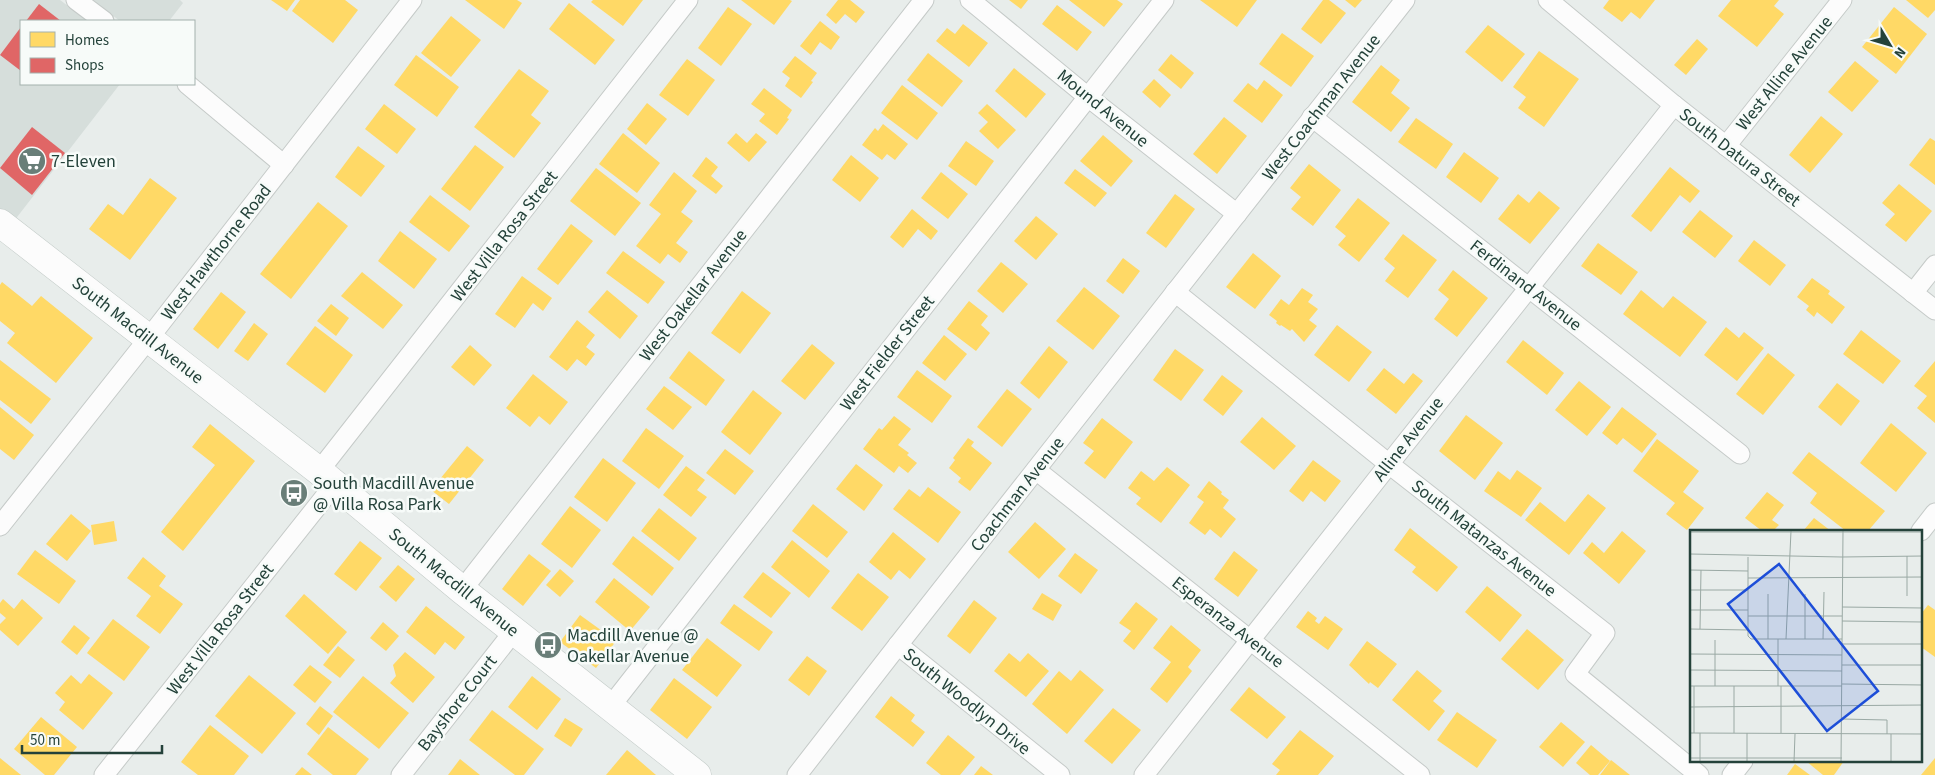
<svg xmlns="http://www.w3.org/2000/svg" width="1935" height="775" viewBox="0 0 1935 775" font-family="'Source Sans 3',sans-serif">
  <style>
    .built { fill: #d6dedb }
    .homes { fill: #ffd966 }
    .shops { fill: #e06666 }
    .lines { fill: none; stroke-linecap: round; stroke-linejoin: round }
    .street-casing { stroke: #c5cac8; stroke-width: 21 }
    .secondary-casing { stroke: #c3cbc8; stroke-width: 29 }
    .street { stroke: #fcfcfc; stroke-width: 19 }
    .secondary { stroke: #fcfcfc; stroke-width: 28 }
    .labels { text-anchor: middle; stroke-width: 5; stroke-linejoin: round; paint-order: stroke }
    .street-label { font-size: 18px; fill: #24423a; stroke: #f7fbf9 }
    .poi-label { font-size: 18px; fill: #24423a; stroke: #f7fbf9; text-anchor: start }
    .inset-road { fill: none; stroke: #9aa9a4; stroke-width: 1 }
    .view { fill: #1d4ed8; fill-opacity: 0.15; stroke: #1d4ed8; stroke-width: 2.5 }
    .inset-edge { fill: none; stroke: #24423a; stroke-width: 2.5 }
  </style>
  <rect width="100%" height="100%" fill="#e8edeb"/>
  <g class="built">
    <path d="M0 0H60L88 21H21V84H120L14 221 0 210Z"/>
    <path d="M92 0H180L183 3 169 21H120Z"/>
  </g>
  <g class="homes">
    <path d="M271 0H295L287 11Z"/>
    <path d="M300 0H345L358 10 333 43 292 11Z"/>
    <path d="M465 0H517L522 3 504 29Z"/>
    <path d="M593 0H643L623 26 591 2Z"/>
    <path d="M741 0H790L792 1 774 25Z"/>
    <path d="M838 0H850L865 12 856 23 845 14 836 24 826 15Z"/>
    <path d="M1009 0H1028L1021 9Z"/>
    <path d="M1069 0H1117L1123 4 1104 27Z"/>
    <path d="M1200 0H1257L1237 27Z"/>
    <path d="M1323 0H1329L1346 13 1321 44 1301 29Z"/>
    <path d="M1345 0H1362L1355 8Z"/>
    <path d="M1609 0H1655L1640 19 1631 12 1622 22 1603 8Z"/>
    <path d="M1731 0H1779L1774 6 1784 14 1757 47 1718 16Z"/>
    <path d="M1906 0H1935V10L1928 18Z"/>
    <path d="M569 3 615 40 595 65 549 29Z"/>
    <path d="M1057 5 1092 32 1077 51 1042 24Z"/>
    <path d="M728 7 752 24 721 66 698 48Z"/>
    <path d="M1894 7 1927 34 1896 74 1862 47Z"/>
    <path d="M451 16 481 40 451 77 421 53Z"/>
    <path d="M820 21 840 37 831 50 820 42 811 55 800 46Z"/>
    <path d="M963 24 988 43 969 67 936 41 947 28 955 34Z"/>
    <path d="M1488 25 1525 54 1502 82 1465 52Z"/>
    <path d="M1282 33 1314 56 1291 87 1259 64Z"/>
    <path d="M1697 39 1708 49 1686 75 1674 65Z"/>
    <path d="M1539 51 1579 79 1544 127 1518 108 1526 97 1513 87Z"/>
    <path d="M928 53 963 81 942 107 907 80Z"/>
    <path d="M1171 54 1194 73 1181 89 1158 70Z"/>
    <path d="M416 55 459 87 437 117 394 85Z"/>
    <path d="M795 56 817 73 811 81 813 82 801 98 785 86 790 78 782 72Z"/>
    <path d="M687 59 715 80 688 116 659 95Z"/>
    <path d="M1855 61 1879 81 1852 112 1828 92Z"/>
    <path d="M1381 65 1400 80 1391 93 1410 108 1391 132 1352 102Z"/>
    <path d="M1014 68 1046 94 1026 118 995 91Z"/>
    <path d="M519 69 549 91 531 115 541 123 514 158 474 127Z"/>
    <path d="M1154 79 1171 95 1160 108 1142 92Z"/>
    <path d="M1264 80 1283 95 1262 123 1233 101 1248 83 1257 90Z"/>
    <path d="M902 85 938 113 917 140 881 113Z"/>
    <path d="M764 88 792 110 787 118 789 119 777 135 759 121 765 114 751 104Z"/>
    <path d="M647 103 667 119 646 145 627 129Z"/>
    <path d="M384 104 416 129 397 154 365 129Z"/>
    <path d="M987 104 1016 130 998 149 979 131 988 122 978 113Z"/>
    <path d="M1821 116 1843 134 1810 173 1789 155Z"/>
    <path d="M1224 117 1247 136 1217 174 1193 154Z"/>
    <path d="M1416 118 1453 144 1436 169 1398 142Z"/>
    <path d="M883 124 908 144 895 160 887 154 882 160 862 145 875 128 878 131Z"/>
    <path d="M623 133 660 163 637 193 599 164Z"/>
    <path d="M736 133 747 143 756 133 767 142 749 162 727 143Z"/>
    <path d="M1103 135 1133 161 1111 187 1080 161Z"/>
    <path d="M1930 138 1935 141V185L1909 165Z"/>
    <path d="M966 141 994 161 976 186 948 166Z"/>
    <path d="M475 145 504 167 470 211 441 189Z"/>
    <path d="M358 146 385 166 361 197 335 177Z"/>
    <path d="M1464 152 1499 178 1481 203 1446 177Z"/>
    <path d="M851 155 879 178 860 202 832 180Z"/>
    <path d="M706 157 718 167 711 176 723 186 716 194 692 176Z"/>
    <path d="M1309 164 1341 190 1313 226 1291 209 1301 197 1290 188Z"/>
    <path d="M1670 167 1700 191 1690 203 1680 195 1651 232 1631 216Z"/>
    <path d="M596 168 641 203 615 236 570 201Z"/>
    <path d="M1075 169 1107 193 1095 207 1064 183Z"/>
    <path d="M674 172 697 191 681 212 693 221 676 243 688 252 680 263 668 254 660 264 636 246 661 214 649 205Z"/>
    <path d="M941 172 968 194 948 219 921 198Z"/>
    <path d="M150 178 177 198 130 260 89 229 108 204 123 215Z"/>
    <path d="M1899 184 1932 211 1906 242 1885 225 1895 214 1882 203Z"/>
    <path d="M1539 191 1560 208 1530 244 1498 219 1518 194 1529 203Z"/>
    <path d="M1175 194 1195 209 1166 248 1146 233Z"/>
    <path d="M430 195 470 226 449 252 409 222Z"/>
    <path d="M1358 198 1390 223 1359 262 1338 245 1346 236 1335 227Z"/>
    <path d="M318 202 348 226 291 299 260 274Z"/>
    <path d="M912 209 938 231 931 240 918 229 903 248 890 237Z"/>
    <path d="M1700 210 1733 236 1715 258 1682 232Z"/>
    <path d="M1036 216 1058 234 1036 260 1014 241Z"/>
    <path d="M571 224 593 241 558 285 537 269Z"/>
    <path d="M400 231 437 259 414 289 378 261Z"/>
    <path d="M1403 234 1437 260 1408 298 1385 281 1395 268 1384 259Z"/>
    <path d="M1754 240 1786 265 1770 286 1738 261Z"/>
    <path d="M1598 243 1638 272 1621 295 1581 266Z"/>
    <path d="M623 251 665 282 648 304 606 273Z"/>
    <path d="M1253 253 1281 276 1255 309 1226 287Z"/>
    <path d="M1123 258 1140 271 1123 294 1106 281Z"/>
    <path d="M1001 262 1028 284 1003 313 977 291Z"/>
    <path d="M1453 270 1488 298 1457 337 1434 319 1449 299 1438 290Z"/>
    <path d="M362 272 403 305 383 329 341 296Z"/>
    <path d="M522 276 552 298 543 311 533 303 515 328 495 314Z"/>
    <path d="M1812 278 1830 291 1828 294 1845 307 1832 324 1817 312 1814 317 1806 310 1809 306 1797 297Z"/>
    <path d="M2 282 32 306 41 296 93 338 56 383 7 343 15 333 0 321V285Z"/>
    <path d="M1084 287 1120 316 1093 350 1056 321Z"/>
    <path d="M1302 288 1313 295 1308 302 1318 309 1309 320 1317 326 1304 342 1292 329 1290 331 1281 325 1280 326 1276 323 1277 321 1269 315 1281 299 1289 305Z"/>
    <path d="M607 290 638 316 620 339 588 312Z"/>
    <path d="M1641 290 1663 308 1673 296 1707 322 1680 357 1623 314Z"/>
    <path d="M742 291 771 313 740 354 711 333Z"/>
    <path d="M221 292 246 312 218 349 193 329Z"/>
    <path d="M969 301 988 316 981 325 990 333 976 351 947 329Z"/>
    <path d="M331 304 349 318 336 336 317 321Z"/>
    <path d="M577 320 595 335 586 347 595 354 586 366 577 359 567 371 549 357Z"/>
    <path d="M254 323 268 334 248 361 234 351Z"/>
    <path d="M1337 325 1372 352 1349 382 1314 355Z"/>
    <path d="M315 326 353 355 325 393 286 364Z"/>
    <path d="M1726 327 1739 338 1744 332 1764 348 1737 381 1704 355Z"/>
    <path d="M1861 330 1901 361 1883 384 1843 354Z"/>
    <path d="M944 335 967 354 945 381 922 363Z"/>
    <path d="M1523 340 1564 373 1547 395 1506 362Z"/>
    <path d="M812 344 835 363 805 400 781 381Z"/>
    <path d="M470 345 492 365 474 386 451 367Z"/>
    <path d="M1049 346 1068 362 1039 399 1020 383Z"/>
    <path d="M1175 349 1204 370 1181 401 1153 380Z"/>
    <path d="M689 351 725 380 706 406 669 378Z"/>
    <path d="M1768 353 1795 375 1763 415 1736 394Z"/>
    <path d="M0 360 51 399 31 424 0 400Z"/>
    <path d="M1935 361V423L1917 408 1927 396 1914 386Z"/>
    <path d="M1384 368 1404 384 1413 373 1423 381 1396 414 1366 390Z"/>
    <path d="M917 370 952 396 932 423 897 397Z"/>
    <path d="M533 374 568 402 550 425 539 416 530 427 506 408Z"/>
    <path d="M1222 375 1243 391 1223 416 1203 400Z"/>
    <path d="M1579 381 1611 407 1587 436 1555 410Z"/>
    <path d="M1837 383 1860 401 1841 426 1818 407Z"/>
    <path d="M664 386 692 407 673 430 646 409Z"/>
    <path d="M1007 389 1032 409 1002 447 977 427Z"/>
    <path d="M753 390 782 413 750 455 721 432Z"/>
    <path d="M0 407 34 435 14 460 0 449Z"/>
    <path d="M1622 407 1657 434 1642 453 1623 438 1617 445 1602 433Z"/>
    <path d="M1466 415 1503 443 1475 480 1439 451Z"/>
    <path d="M894 416 911 429 898 445 909 453 907 455 917 463 908 473 899 466 894 473 863 449 879 428 882 430Z"/>
    <path d="M1262 417 1296 446 1274 470 1240 442Z"/>
    <path d="M1102 418 1133 442 1105 479 1084 463 1094 451 1083 443Z"/>
    <path d="M1891 423 1927 453 1896 492 1860 463Z"/>
    <path d="M210 424 255 461 183 551 161 532 215 465 192 447Z"/>
    <path d="M646 428 684 456 659 489 622 461Z"/>
    <path d="M968 438 974 442 971 446 992 463 970 491 958 482 961 478 949 468 955 460 953 458Z"/>
    <path d="M1657 439 1699 471 1683 492 1704 508 1687 530 1666 514 1675 503 1633 471Z"/>
    <path d="M467 446 484 460 449 504 431 490Z"/>
    <path d="M725 449 754 471 735 495 706 473Z"/>
    <path d="M1809 452 1885 511 1868 531H1846L1810 503 1817 493 1792 473Z"/>
    <path d="M603 458 636 483 607 522 574 497Z"/>
    <path d="M1313 460 1341 481 1325 502 1311 491 1303 502 1289 491Z"/>
    <path d="M856 464 883 485 864 511 836 489Z"/>
    <path d="M686 466 705 480 697 490 707 497 691 517 663 495Z"/>
    <path d="M1167 467 1190 485 1161 523 1136 504 1141 498 1128 488 1141 471 1154 481Z"/>
    <path d="M1517 470 1542 488 1521 517 1484 491 1498 471 1510 480Z"/>
    <path d="M1209 481 1222 492 1221 494 1229 500 1223 508 1236 519 1221 538 1210 529 1205 535 1189 523 1204 502 1197 497Z"/>
    <path d="M928 487 961 512 938 543 893 509 909 489 920 497Z"/>
    <path d="M1767 492 1784 505 1772 520 1779 525 1775 529 1778 531H1762L1745 518Z"/>
    <path d="M1588 494 1606 508 1569 555 1525 520 1540 502 1565 522Z"/>
    <path d="M813 504 848 532 827 558 792 531Z"/>
    <path d="M570 506 601 530 572 568 541 544Z"/>
    <path d="M659 508 697 538 679 561 641 531Z"/>
    <path d="M71 514 91 531 67 561 46 544Z"/>
    <path d="M1814 518 1831 531H1803Z"/>
    <path d="M114 521 117 541 94 545 91 525Z"/>
    <path d="M1035 522 1066 549 1039 579 1008 552Z"/>
    <path d="M1410 528 1458 567 1437 592 1412 572 1416 567 1394 550Z"/>
    <path d="M1622 531 1646 551 1619 584 1583 553 1592 542 1604 553Z"/>
    <path d="M893 532 926 559 910 579 899 570 891 580 869 562Z"/>
    <path d="M633 536 674 568 652 596 612 564Z"/>
    <path d="M792 540 830 571 809 598 771 567Z"/>
    <path d="M360 541 382 558 356 591 334 574Z"/>
    <path d="M35 550 76 581 59 604 17 574Z"/>
    <path d="M1234 551 1258 570 1238 597 1214 579Z"/>
    <path d="M1075 553 1098 570 1081 594 1058 576Z"/>
    <path d="M529 554 551 571 523 606 502 589Z"/>
    <path d="M143 557 166 576 159 586 183 604 160 634 136 616 151 596 127 578Z"/>
    <path d="M398 565 415 579 396 602 379 587Z"/>
    <path d="M560 569 574 581 560 597 546 585Z"/>
    <path d="M763 572 791 593 771 618 743 597Z"/>
    <path d="M858 573 889 597 862 631 831 608Z"/>
    <path d="M614 578 650 607 630 631 595 602Z"/>
    <path d="M1487 586 1522 615 1500 642 1465 612Z"/>
    <path d="M1042 593 1062 605 1053 621 1032 609Z"/>
    <path d="M304 594 347 632 328 654 285 616Z"/>
    <path d="M3 599 14 609 22 599 43 618 18 646 0 630V624L6 618 0 613V603Z"/>
    <path d="M974 600 997 618 970 654 947 636Z"/>
    <path d="M1136 602 1158 619 1134 650 1123 641 1131 631 1119 623Z"/>
    <path d="M734 604 773 632 759 651 720 623Z"/>
    <path d="M1928 605 1935 610V657L1921 647V614Z"/>
    <path d="M426 606 465 637 455 650 445 642 435 655 406 632Z"/>
    <path d="M1308 611 1317 618 1315 621 1319 624 1325 616 1343 629 1328 650 1296 627Z"/>
    <path d="M580 615 616 641 596 668 560 642Z"/>
    <path d="M113 619 150 647 124 681 87 653Z"/>
    <path d="M383 622 399 636 386 651 370 638Z"/>
    <path d="M74 625 90 638 77 655 61 642Z"/>
    <path d="M1171 625 1201 650 1188 667 1192 671 1167 703 1150 689 1171 662 1153 648Z"/>
    <path d="M1527 629 1564 660 1538 690 1501 659Z"/>
    <path d="M707 638 742 665 717 697 682 670Z"/>
    <path d="M1367 641 1397 664 1378 688 1370 682 1369 684 1349 665Z"/>
    <path d="M338 646 355 660 340 678 323 665Z"/>
    <path d="M405 652 435 677 413 703 390 683 396 676 393 665Z"/>
    <path d="M1009 653 1020 662 1028 653 1049 671 1026 697 994 671Z"/>
    <path d="M807 656 827 671 809 696 788 680Z"/>
    <path d="M310 665 332 682 315 703 293 685Z"/>
    <path d="M1080 670 1104 690 1067 734 1032 704 1059 671 1071 681Z"/>
    <path d="M1417 670 1442 691 1433 701 1445 711 1429 731 1392 700Z"/>
    <path d="M89 674 113 693 83 730 59 710 65 702 55 693 71 675 81 684Z"/>
    <path d="M249 675 296 713 262 754 215 716Z"/>
    <path d="M363 676 409 713 379 749 333 712Z"/>
    <path d="M532 676 561 699 537 730 508 707Z"/>
    <path d="M674 678 712 707 687 739 650 710Z"/>
    <path d="M1249 687 1286 717 1267 739 1230 710Z"/>
    <path d="M891 696 915 715 911 721 925 732 913 747 875 717Z"/>
    <path d="M320 706 333 716 319 735 306 724Z"/>
    <path d="M1113 708 1141 730 1112 764 1084 741Z"/>
    <path d="M492 710 544 749 524 775H515L469 740Z"/>
    <path d="M1457 712 1497 740 1477 768 1437 740Z"/>
    <path d="M41 717 77 747 54 775H45L14 749Z"/>
    <path d="M565 718 583 729 571 747 554 736Z"/>
    <path d="M1561 722 1585 742 1563 767 1539 747Z"/>
    <path d="M210 725 249 756 234 775H198L181 762Z"/>
    <path d="M328 727 369 759 356 775H333L307 754Z"/>
    <path d="M1300 730 1334 756 1318 775H1276L1280 770 1272 764Z"/>
    <path d="M948 735 975 757 960 775H941L926 763Z"/>
    <path d="M1591 745 1610 761 1598 775H1590L1576 763Z"/>
    <path d="M627 750 656 775H606Z"/>
    <path d="M0 758 21 775H0Z"/>
    <path d="M1935 758V775H1921Z"/>
    <path d="M460 759 480 775H448Z"/>
    <path d="M1611 760 1630 775H1600Z"/>
    <path d="M1806 761H1844L1834 775H1823Z"/>
    <path d="M1795 764 1810 775H1787Z"/>
    <path d="M981 766 993 775H974Z"/>
    <path d="M302 767 312 775H295Z"/>
  </g>
  <g class="shops">
    <path d="M39 4 61 21H26Z"/>
    <path d="M21 27V71L0 55Z"/>
    <path d="M32 127 65 153 32 195 0 168Z"/>
  </g>
  <g class="lines">
    <defs>
      <g id="street">
        <path d="M76 0 104 21"/>
        <path d="M970 0 1088 97 1237 214"/>
        <path d="M1548 0 1674 105 1935 310"/>
        <path d="M187 84 284 165"/>
        <path d="M1312 117 1740 454"/>
        <path d="M1726 146 1842 0"/>
        <path d="M1175 292 1389 464 1605 633 1575 674 1699 775"/>
        <path d="M1913 293 1935 265"/>
        <path d="M1036 470 1420 775"/>
        <path d="M319 471 688 0"/>
        <path d="M0 526 149 338 412 0"/>
        <path d="M1921 531 1935 513"/>
        <path d="M462 590 924 0"/>
        <path d="M898 645 1060 775"/>
        <path d="M610 707 1164 0"/>
        <path d="M104 775 335 484"/>
        <path d="M401 775 514 631"/>
        <path d="M797 775 898 645 1405 0"/>
        <path d="M1144 775 1389 464 1674 105"/>
        <path d="M1732 775 1743 761"/>
      </g>
      <path id="secondary" d="M0 223 319 471 462 590 697 775"/>
    </defs>
    <use href="#street" class="street-casing"/>
    <use href="#secondary" class="secondary-casing"/>
    <use href="#street" class="street"/>
    <use href="#secondary" class="secondary"/>
  </g>
  <defs>
    <symbol id="supermarket-disc" viewBox="-11 -11 22 22"><circle r="9.5" fill="#697e78" stroke="#f7fbf9"/><path d="M-6-5.5h2.5l.6 2H6L4.5 2H-2.5L-4.4-4H-6ZM-1.5 3.2a1.3 1.3 0 1 0 .1 0ZM3 3.2a1.3 1.3 0 1 0 .1 0Z" fill="#fff"/></symbol>
    <symbol id="bus-disc" viewBox="-11 -11 22 22"><circle r="9.5" fill="#697e78" stroke="#f7fbf9"/><path d="M-5-6H5V4H4V6H2V4H-2V6H-4V4H-5ZM-3.5-4V0h7V-4ZM-3.5 1.2v1.5H-2V1.2ZM2 1.2v1.5H3.5V1.2Z" fill="#fff"/></symbol>
  </defs>
  <g fill-rule="evenodd">
    <use href="#supermarket-disc" x="16" y="145" width="32" height="32"/>
    <use href="#bus-disc" x="278" y="477" width="32" height="32"/>
    <use href="#bus-disc" x="532" y="629" width="32" height="32"/>
  </g>
  <g class="labels">
    <g class="street-label">
      <text transform="translate(1784 73) rotate(-51)" y="6">West Alline Avenue</text>
      <text transform="translate(1321 107) rotate(-52)" y="6">West Coachman Avenue</text>
      <text transform="translate(1103 108) rotate(39)" y="6">Mound Avenue</text>
      <text transform="translate(1740 157) rotate(38)" y="6">South Datura Street</text>
      <text transform="translate(504 236) rotate(-52)" y="6">West Villa Rosa Street</text>
      <text transform="translate(216 252) rotate(-52)" y="6">West Hawthorne Road</text>
      <text transform="translate(1526 285) rotate(38)" y="6">Ferdinand Avenue</text>
      <text transform="translate(693 295) rotate(-52)" y="6">West Oakellar Avenue</text>
      <text transform="translate(138 330) rotate(38)" y="6">South Macdill Avenue</text>
      <text transform="translate(887 353) rotate(-52)" y="6">West Fielder Street</text>
      <text transform="translate(1408 439) rotate(-52)" y="6">Alline Avenue</text>
      <text transform="translate(1017 494) rotate(-52)" y="6">Coachman Avenue</text>
      <text transform="translate(1484 538) rotate(38)" y="6">South Matanzas Avenue</text>
      <text transform="translate(454 582) rotate(39)" y="6">South Macdill Avenue</text>
      <text transform="translate(1228 622) rotate(38)" y="6">Esperanza Avenue</text>
      <text transform="translate(220 629) rotate(-52)" y="6">West Villa Rosa Street</text>
      <text transform="translate(967 701) rotate(39)" y="6">South Woodlyn Drive</text>
      <text transform="translate(457 703) rotate(-52)" y="6">Bayshore Court</text>
    </g>
    <g class="poi-label">
      <text x="51" y="167">7-Eleven</text>
      <text x="313" y="489">South Macdill Avenue<tspan x="313" dy="21">@ Villa Rosa Park</tspan></text>
      <text x="567" y="641">Macdill Avenue @<tspan x="567" dy="21">Oakellar Avenue</tspan></text>
    </g>
  </g>
  <g transform="translate(1690 530)">
    <rect width="232" height="232" fill="#e8edeb"/>
    <path class="inset-road" d="M0 2H233M0 24 152 27M58 27V106L61 109H152M152 27 233 26M0 40 58 41M58 48 233 47M0 60H58M217 66V26M152 77 233 78M0 80H58M58 86H152M152 91 233 92M0 99 58 100M10 99 11 40M78 109V64M96 109 101 1M115 109V64M133 109 134 62M152 114H233M0 124 152 125M152 135H233M0 140 152 141M152 154 233 155M0 156H152M4 156V203M25 156V110M88 156V109M0 177 233 175M152 189 197 190V204M0 203 233 204M10 203V232M44 203V156M91 203V156M0 228H152M57 232V203M104 232 105 204M151 232 153 1M201 232V204"/>
    <path class="view" d="M89 34 188 161 137 201 38 74Z"/>
    <rect width="232" height="232" class="inset-edge"/>
  </g>
  <rect x="20" y="20" width="175" height="65" fill="#f7fbf9" stroke="#a3b1ad"/>
  <rect x="30" y="32" width="25" height="15" fill="#ffd966" stroke="#a3b1ad"/>
  <text x="65" y="45" font-size="15" fill="#24423a">Homes</text>
  <rect x="30" y="58" width="25" height="15" fill="#e06666" stroke="#a3b1ad"/>
  <text x="65" y="70" font-size="15" fill="#24423a">Shops</text>
  <g transform="translate(1890 45) rotate(128)" stroke="#f7fbf9" stroke-width="4" paint-order="stroke">
  <path d="M0-4L9 19L0 12L-9 19Z" fill="#24423a"/>
  <text y="-8" font-size="14" font-weight="bold" text-anchor="middle" fill="#24423a">N</text>
  </g>
  <path d="M22 745v8h140v-8" fill="none" stroke="#24423a" stroke-width="2.5"/>
  <text x="30" y="745" font-size="15" fill="#24423a" stroke="#f7fbf9" stroke-width="4" paint-order="stroke">50 m</text>
</svg>
